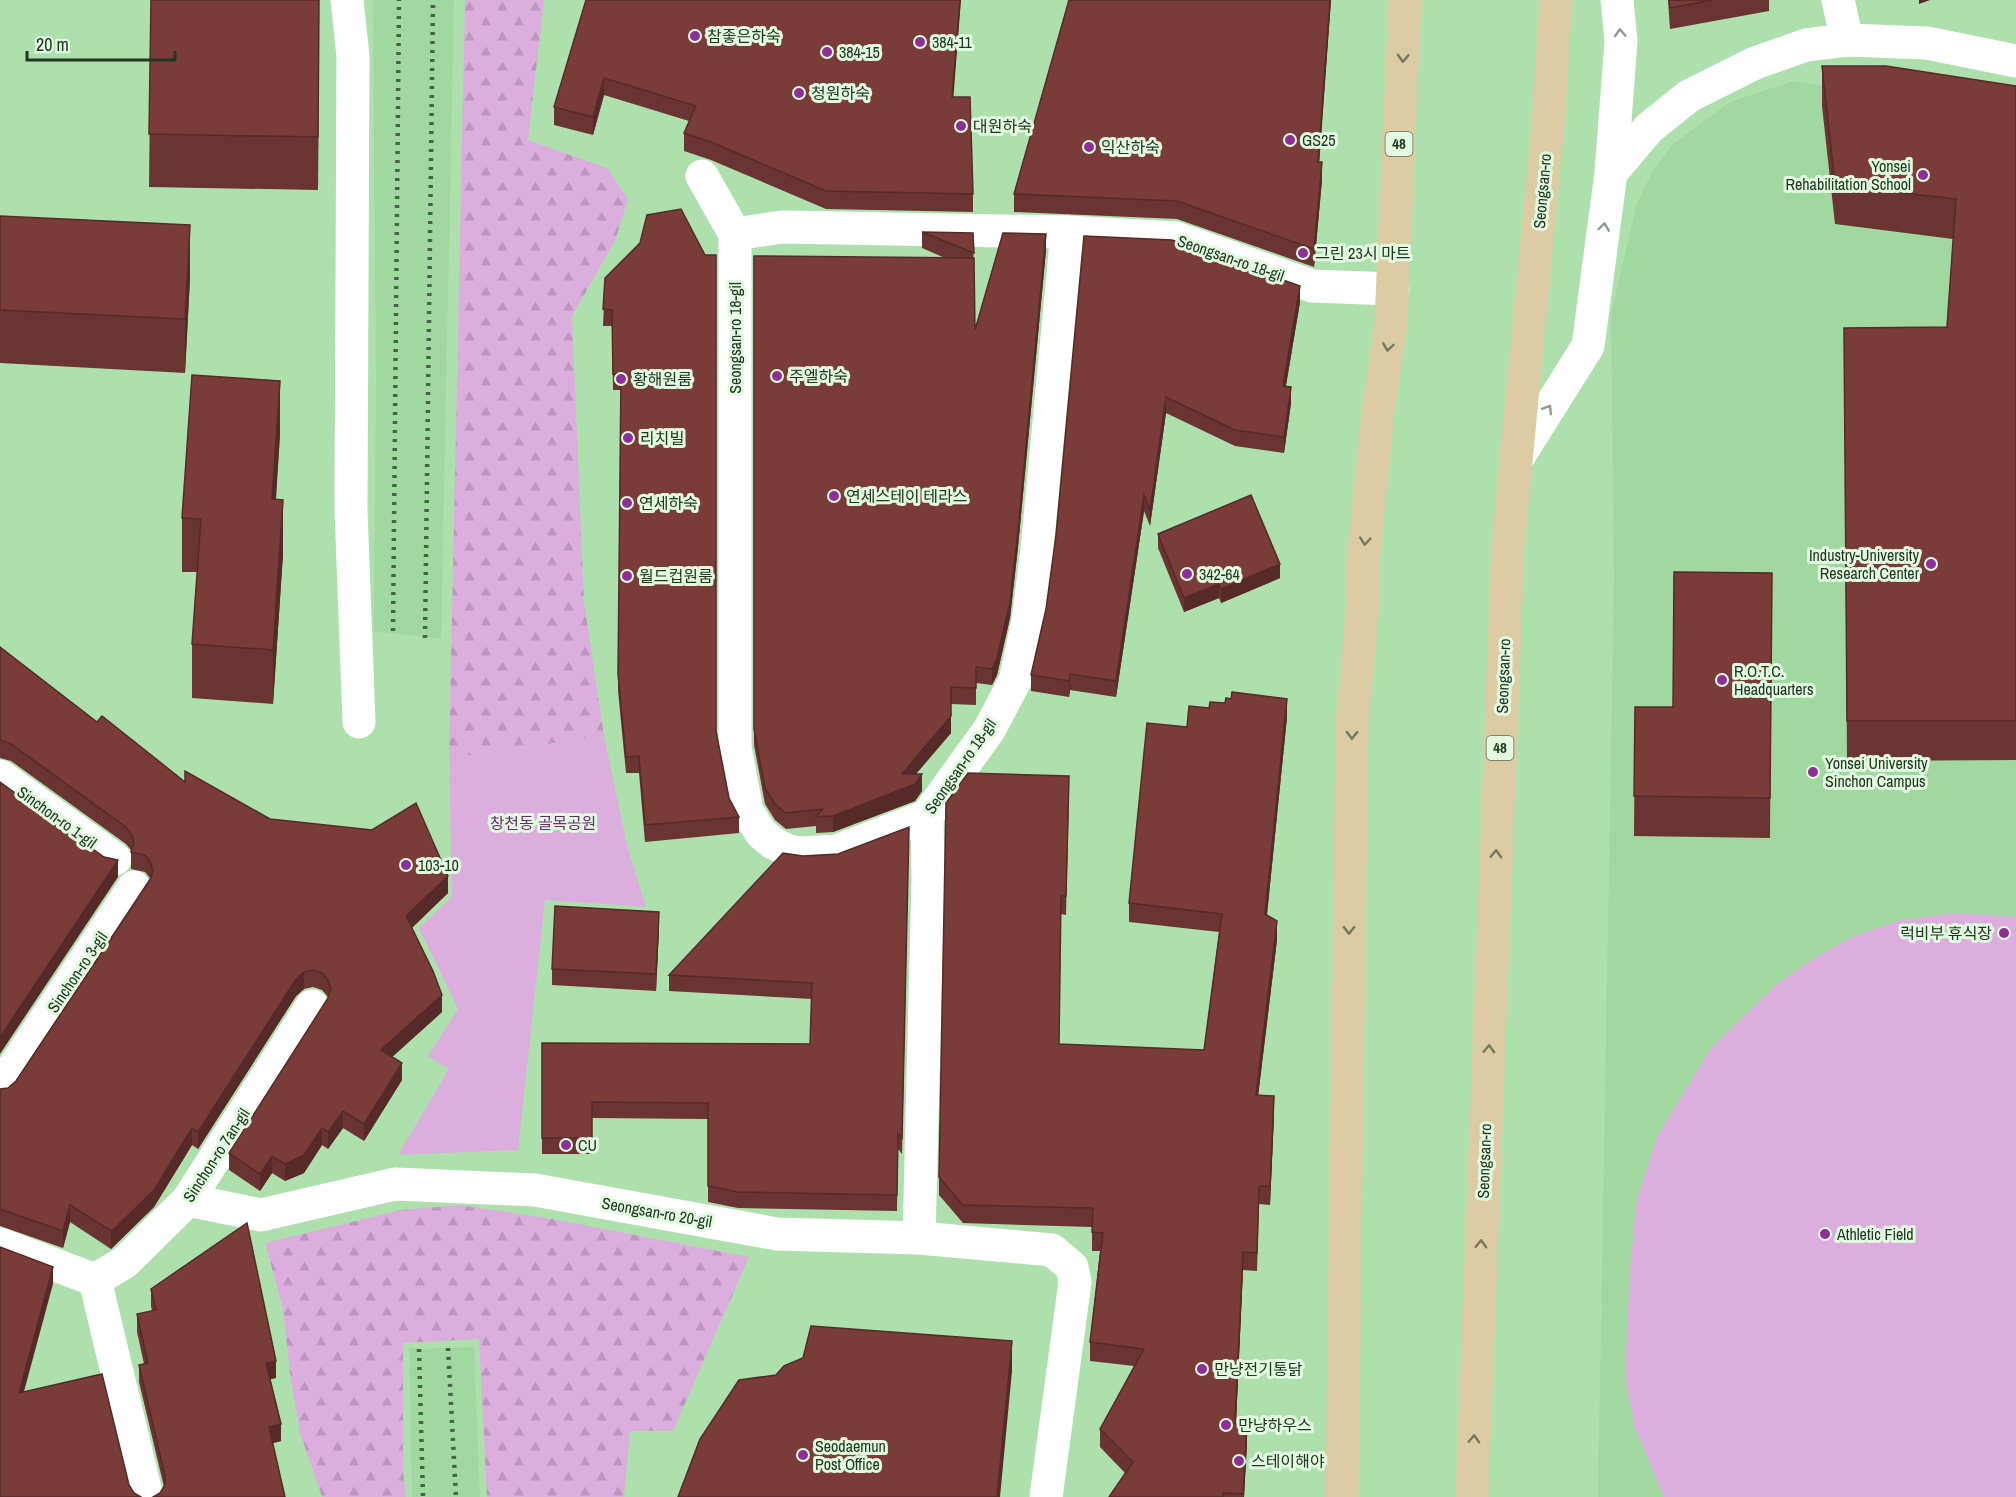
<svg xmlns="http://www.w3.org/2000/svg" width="2016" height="1497" viewBox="0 0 2016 1497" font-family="'Archivo Narrow','Noto Sans KR',sans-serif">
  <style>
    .built { fill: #a0d8a0 }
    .forest { fill: url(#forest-firs) }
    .park { fill: #dcaede }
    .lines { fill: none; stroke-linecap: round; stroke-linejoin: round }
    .minor { stroke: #fff; stroke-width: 33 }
    .primary { stroke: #ddcba4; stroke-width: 33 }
    .rail { stroke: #466247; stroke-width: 4.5; stroke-dasharray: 3 6; stroke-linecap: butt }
    .wall { fill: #693431 }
    .shaded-wall { fill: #552a28 }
    .building { fill: #7a3c39; stroke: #552a28; stroke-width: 1.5 }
    .oneway { stroke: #909a90 }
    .oneway2 { stroke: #76785c }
    .poi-dot { fill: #8e2e96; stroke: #e1fae0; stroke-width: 2 }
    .labels { text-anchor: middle; stroke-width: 6; stroke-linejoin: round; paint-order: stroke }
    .shield { fill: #e1fae0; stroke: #5b705b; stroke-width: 1.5 }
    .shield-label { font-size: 15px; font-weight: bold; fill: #213522 }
    .poi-label { font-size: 16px; fill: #213522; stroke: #e1fae0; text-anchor: start }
    .street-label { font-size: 16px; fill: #213522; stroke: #e1fae0 }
    .park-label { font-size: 16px; fill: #6f2974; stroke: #e1fae0 }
  </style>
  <defs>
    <pattern id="forest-firs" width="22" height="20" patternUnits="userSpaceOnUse" patternTransform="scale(1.5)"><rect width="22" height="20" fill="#dcaede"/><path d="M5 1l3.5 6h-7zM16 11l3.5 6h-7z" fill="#bc96be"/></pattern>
  </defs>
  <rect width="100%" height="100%" fill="#aee0ae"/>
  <g class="built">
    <path d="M373 0H454L441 639 374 631 376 379Z"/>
    <path d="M1794 81 2016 115V1497H1598L1614 579 1611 314 1637 203 1652 172 1673 144 1730 102Z"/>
    <path d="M409 1347 419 1349 474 1347 480 1497H412Z"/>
  </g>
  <g class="forest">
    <path d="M465 0H544L528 140 607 168 628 199 615 241 572 316 584 602 604 736 449 758Z"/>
    <path d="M460 1205 552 1219 749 1257 673 1431H630L624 1497H487L479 1339 403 1343V1471L406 1497H322L300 1433 290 1374 283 1308 265 1243 401 1210Z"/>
  </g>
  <g class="park">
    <path d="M604 736 628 849 646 907 545 900 518 1150 398 1155 449 1069 428 1056 458 1009 419 928 452 897 449 758Z"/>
    <path d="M1955 913 2016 917V1497H1664L1635 1428 1625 1377 1630 1268 1637 1200 1657 1137 1711 1048 1777 984 1813 959 1852 937 1901 920Z"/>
  </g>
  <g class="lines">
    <g class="minor">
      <path d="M347 0 353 56 351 510 359 722"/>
      <path d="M1838 0 1847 40"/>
      <path d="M1611 173 1649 128 1689 96 1755 63 1806 45 1847 40 1927 43 2016 61"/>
      <path d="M702 176 735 234V747L747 811 761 833 773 843 788 851 802 853 837 851 927 816 989 730 1015 681 1028 621 1037 549 1067 232"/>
      <path d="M735 234 782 227 1067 232 1176 238 1312 286 1393 289"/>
      <path d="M1517 459 1588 346 1611 173 1621 41 1617 0"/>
      <path d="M0 776 115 859"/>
      <path d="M0 1088 134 887"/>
      <path d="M188 1200 261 1215 395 1184 535 1190 777 1234 919 1238 1052 1250 1072 1267 1075 1282 1046 1497"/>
      <path d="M919 1238 928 879 927 816"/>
      <path d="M0 1244 95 1280 147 1497"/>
      <path d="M95 1280 125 1262 188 1200 312 1006"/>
    </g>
    <g class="primary">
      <path d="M1342 1497 1352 723 1363 606V561L1378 413 1391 322 1405 0"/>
      <path d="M1472 1497 1508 546 1548 125 1556 0"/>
    </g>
    <g class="rail">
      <path d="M393 631 399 0"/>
      <path d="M425 638 433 0"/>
      <path d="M448 1348 456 1497"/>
      <path d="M419 1349 423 1497"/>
    </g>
  </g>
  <g class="wall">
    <path d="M151 0H319L318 190 149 187Z"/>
    <path d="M586 0 953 97 973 194V212L826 209 711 160 684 151V133L689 121 604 95 593 135 554 125V107Z"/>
    <path d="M1069 0H1331L1319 162 1322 180 1314 267 1177 219 1014 212V194Z"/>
    <path d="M1668 0H1769V11L1670 29Z"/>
    <path d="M1822 66 2016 86V760L1847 761 1844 328 1947 327 1953 239 1835 224 1822 106Z"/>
    <path d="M0 216 190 278 185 373 0 363Z"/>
    <path d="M922 232 973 233 975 330 1046 250 1018 547 1010 618 997 675 992 685 976 683V705L951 704V733L916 774 922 791 915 801 833 832 816 833V826L786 829 775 820 765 804 754 745V256L945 258 922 248Z"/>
    <path d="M1084 236 1300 302 1286 386 1291 403 1284 453 1235 446 1166 413 1150 526 1144 511 1116 697 1070 690 1069 697 1031 691V675L1046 609 1056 535Z"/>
    <path d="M605 278 716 731 729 798 739 817V833L645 842 639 773H626L618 691 621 390H613L612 326H603Z"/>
    <path d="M280 434 276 499 283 554 273 704 192 698V644L197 572H182V518Z"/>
    <path d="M1158 534 1280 578 1221 603 1219 598 1184 612 1158 548Z"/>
    <path d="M1772 573 1770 838 1634 836 1635 707H1673Z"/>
    <path d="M0 647 97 722 185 782 270 819 448 893 412 928 442 1012 392 1057 402 1080 364 1141 343 1128 328 1149 322 1145 304 1173 285 1181 272 1173 260 1191 229 1170V1153L328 998V997L322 990 313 987 304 989 296 996 198 1149 192 1145 154 1207 113 1247 111 1249 70 1222 63 1248 0 1226V1089L8 1088 16 1081 150 878 145 872 131 869V850L126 844 11 761 0 758Z"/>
    <path d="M1287 717 1267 915 1277 940 1258 1095 1274 1115 1270 1205 1259 1204 1257 1271 1243 1270 1236 1424 1247 1443 1244 1497H1109L1125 1473 1100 1447V1429L1134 1366 1090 1361V1342L1100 1251H1092V1227L963 1223 939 1195V1177L1069 795 1066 915 1061 914 1059 1044 1204 1050 1219 932 1129 922V903L1187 727Z"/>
    <path d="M909 827 902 1154 898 1149 897 1211 738 1208 708 1202V1119L592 1118V1154H542V1043L810 1044 812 999 669 991V975L803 856 838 854Z"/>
    <path d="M659 928 656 991 552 985V969Z"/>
    <path d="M151 1289 276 1378 270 1379 281 1441 273 1443 160 1493 164 1487 139 1382V1365L144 1364 137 1332V1314L152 1311 151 1306Z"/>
  </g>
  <g class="shaded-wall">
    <path d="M319 0 318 190V137Z"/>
    <path d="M960 0H961L952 115V97Z"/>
    <path d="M1330 0H1331L1318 180V162Z"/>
    <path d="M1919 0H1930L1919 4Z"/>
    <path d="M604 78V95L593 135V117Z"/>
    <path d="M1322 162V180L1314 267V249Z"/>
    <path d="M190 225V278L185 373V319Z"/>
    <path d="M1046 234V250L1018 547 1010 618 997 675 992 685V669Z"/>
    <path d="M1300 286V302L1283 402V386Z"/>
    <path d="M280 381V434L272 552V499Z"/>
    <path d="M1291 387V403L1284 453V437Z"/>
    <path d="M1166 397V413L1150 526V510Z"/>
    <path d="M1144 495V511L1116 697V681Z"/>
    <path d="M283 500V554L273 704V650Z"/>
    <path d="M1280 564V578L1221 603V589Z"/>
    <path d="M1219 584V598L1184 612V598Z"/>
    <path d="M1070 674V690L1069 697V681Z"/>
    <path d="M1287 699V717L1265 933V914Z"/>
    <path d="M951 716V733L903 789 922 774V791L915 801 833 832V816L902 774Z"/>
    <path d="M118 860V877L0 1054V1037Z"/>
    <path d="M448 876V893L406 933V916Z"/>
    <path d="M659 912V928L656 991V974Z"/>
    <path d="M1277 921V940L1256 1114V1095Z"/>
    <path d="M304 972V989L296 996 198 1149V1132L296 979Z"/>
    <path d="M442 995V1012L381 1067V1050Z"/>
    <path d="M402 1063V1080L364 1141V1124Z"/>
    <path d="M1274 1096V1115L1270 1205V1186Z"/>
    <path d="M343 1111V1128L328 1149V1132Z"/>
    <path d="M192 1128V1145L154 1207 111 1249V1231Z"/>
    <path d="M322 1128V1145L304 1173 285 1181V1164Z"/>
    <path d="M272 1156V1173L260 1191V1174Z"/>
    <path d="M70 1205V1222L63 1248V1231Z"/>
    <path d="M1243 1252V1270L1235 1442V1424Z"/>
    <path d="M53 1267V1284L19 1410V1393Z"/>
    <path d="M1012 1341V1371L1000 1497H997Z"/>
    <path d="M276 1361V1378L266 1380V1363Z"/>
    <path d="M281 1424V1441L269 1444V1427Z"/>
    <path d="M1247 1425V1443L1244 1497H1243Z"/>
  </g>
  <g class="building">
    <path d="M151 0H319L318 137 149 134Z"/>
    <path d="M586 0H960L952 97H970L973 194 826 191 711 142 684 133 696 106 604 78 593 117 554 107Z"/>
    <path d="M1069 0H1330L1318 162H1322L1314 249 1177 201 1014 194Z"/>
    <path d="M1669 0H1713L1670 8Z"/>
    <path d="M1822 66H1886L2016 86V721H1847L1844 328 1947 327 1956 199 1835 185Z"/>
    <path d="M681 209 705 255H716V731L729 798 739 817 645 825 639 756 626 757 618 674 621 374H613L612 310 603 309 605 278 640 243 647 215Z"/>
    <path d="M0 216 190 225 185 319 0 310Z"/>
    <path d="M922 232 973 233 974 253Z"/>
    <path d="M1003 233 1046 234 1018 531 1010 602 997 658 992 669 976 667V688L951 687V716L902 774H922L915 784 833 816 816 817 823 809 786 813 775 804 765 788 754 729V256L974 258 975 330Z"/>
    <path d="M1084 236 1172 240 1300 286 1283 386 1291 387 1284 437 1235 430 1166 397 1150 510 1144 495 1116 681 1070 674 1069 681 1031 675 1046 609 1056 535Z"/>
    <path d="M192 375 280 381 272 499 283 500 273 650 192 644 201 519 182 518Z"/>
    <path d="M1251 495 1280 564 1221 589 1219 584 1184 598 1158 534Z"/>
    <path d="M1674 572 1772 573 1770 798 1634 796 1635 707H1673Z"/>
    <path d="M0 647 97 722 102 716 185 782V771L270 819 372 830 416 803 448 876 406 916 433 971 442 995 381 1050 402 1063 364 1124 343 1111 328 1132 322 1128 304 1155 285 1164 272 1156 260 1174 229 1153 328 998 331 989 328 980 322 973 313 970 304 972 296 979 198 1132 192 1128 154 1190 113 1230 111 1231 70 1205 63 1231 0 1209V1089L8 1088 16 1081 150 880 153 870 150 861 145 855 131 852 134 843 132 835 126 827 11 744 0 740Z"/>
    <path d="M1232 692 1287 699 1265 914 1277 921 1256 1095 1274 1096 1270 1186H1259L1257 1253 1243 1252 1235 1424 1247 1425 1243 1494 1223 1493V1497H1109L1133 1462 1100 1429 1144 1349 1090 1342 1103 1233 1092 1232 1093 1208 963 1205 939 1177 946 803 968 773 1069 776 1066 896H1061L1059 1044 1204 1050 1222 914 1129 903 1147 723 1187 727 1189 706 1209 708 1210 702 1225 703 1226 698 1231 699Z"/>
    <path d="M0 782 104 857 118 860 0 1037Z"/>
    <path d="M909 827 902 1138 898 1133 897 1195 738 1192 708 1186V1103L592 1102V1138H542V1043L810 1044 812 983 669 975 783 853 803 856 838 854Z"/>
    <path d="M555 906 659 912 656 974 552 969Z"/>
    <path d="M247 1223 276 1361 266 1363 281 1424 269 1427 285 1497H153L160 1493 165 1485V1476L139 1365 148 1363 137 1314 156 1310 151 1289Z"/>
    <path d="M0 1247 53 1267 19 1393 102 1374 129 1485 134 1493 141 1497H0Z"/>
    <path d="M811 1326 1012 1341 997 1497H678L700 1439 739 1380 776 1375 784 1366 803 1358Z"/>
  </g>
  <defs><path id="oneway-chevron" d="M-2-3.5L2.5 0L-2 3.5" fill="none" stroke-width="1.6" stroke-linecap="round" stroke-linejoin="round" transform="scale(1.5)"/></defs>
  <g class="oneway">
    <use href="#oneway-chevron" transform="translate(1620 33) rotate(-94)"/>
    <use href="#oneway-chevron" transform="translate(1604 227) rotate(-82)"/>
    <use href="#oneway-chevron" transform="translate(1548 409) rotate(-58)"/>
  </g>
  <g class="oneway2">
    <use href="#oneway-chevron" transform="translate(1403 58) rotate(92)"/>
    <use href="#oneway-chevron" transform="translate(1388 347) rotate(98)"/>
    <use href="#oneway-chevron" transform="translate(1365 541) rotate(96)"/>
    <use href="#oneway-chevron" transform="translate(1352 735) rotate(91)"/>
    <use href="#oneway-chevron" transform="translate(1496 854) rotate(-88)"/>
    <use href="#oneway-chevron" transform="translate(1349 930) rotate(91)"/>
    <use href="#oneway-chevron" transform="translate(1489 1049) rotate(-88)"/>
    <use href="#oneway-chevron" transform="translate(1481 1244) rotate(-88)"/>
    <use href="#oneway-chevron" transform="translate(1474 1439) rotate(-88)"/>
  </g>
  <g class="poi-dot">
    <circle cx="695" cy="36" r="6"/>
    <circle cx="920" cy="42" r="6"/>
    <circle cx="827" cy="52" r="6"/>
    <circle cx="799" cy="93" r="6"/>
    <circle cx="961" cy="126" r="6"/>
    <circle cx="1290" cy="140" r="6"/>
    <circle cx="1089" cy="147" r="6"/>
    <circle cx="1923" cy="175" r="6"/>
    <circle cx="1303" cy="253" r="6"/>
    <circle cx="777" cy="376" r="6"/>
    <circle cx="621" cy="379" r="6"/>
    <circle cx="628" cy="438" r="6"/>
    <circle cx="834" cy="496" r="6"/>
    <circle cx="627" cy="503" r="6"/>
    <circle cx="1931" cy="564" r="6"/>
    <circle cx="1187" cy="574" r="6"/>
    <circle cx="627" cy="576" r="6"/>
    <circle cx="1722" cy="680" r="6"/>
    <circle cx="1813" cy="772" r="6"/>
    <circle cx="406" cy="865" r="6"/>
    <circle cx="2004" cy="933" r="6"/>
    <circle cx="566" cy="1145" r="6"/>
    <circle cx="1825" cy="1234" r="6"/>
    <circle cx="1202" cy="1369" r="6"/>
    <circle cx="1226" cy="1425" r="6"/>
    <circle cx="803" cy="1455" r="6"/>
    <circle cx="1239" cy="1461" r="6"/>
  </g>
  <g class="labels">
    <g class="shield">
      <rect x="1385.5" y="132" width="27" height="24" rx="4.5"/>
      <rect x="1486.5" y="736" width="27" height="24" rx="4.5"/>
    </g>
    <g class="shield-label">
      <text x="1399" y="149">48</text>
      <text x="1500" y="753">48</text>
    </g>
    <g class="poi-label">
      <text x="707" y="42">참좋은하숙</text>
      <text x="932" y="48">384-11</text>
      <text x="839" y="58">384-15</text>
      <text x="811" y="99">청원하숙</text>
      <text x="973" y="132">대원하숙</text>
      <text x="1302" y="146">GS25</text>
      <text x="1101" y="153">익산하숙</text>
      <text x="1911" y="172" text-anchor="end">Yonsei<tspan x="1911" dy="18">Rehabilitation School</tspan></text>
      <text x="1315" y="259">그린 23시 마트</text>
      <text x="789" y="382">주엘하숙</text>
      <text x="633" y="385">황해원룸</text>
      <text x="640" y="444">리치빌</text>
      <text x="846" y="502">연세스테이 테라스</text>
      <text x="639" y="509">연세하숙</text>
      <text x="1919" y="561" text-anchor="end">Industry-University<tspan x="1919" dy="18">Research Center</tspan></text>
      <text x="1199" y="580">342-64</text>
      <text x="639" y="582">월드컵원룸</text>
      <text x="1734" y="677">R.O.T.C.<tspan x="1734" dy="18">Headquarters</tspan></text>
      <text x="1825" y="769">Yonsei University<tspan x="1825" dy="18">Sinchon Campus</tspan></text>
      <text x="418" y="871">103-10</text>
      <text x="1992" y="939" text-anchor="end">럭비부 휴식장</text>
      <text x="578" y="1151">CU</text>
      <text x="1837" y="1240">Athletic Field</text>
      <text x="1214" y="1375">만냥전기통닭</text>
      <text x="1238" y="1431">만냥하우스</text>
      <text x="815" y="1452">Seodaemun<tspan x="815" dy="18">Post Office</tspan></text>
      <text x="1251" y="1467">스테이해야</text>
    </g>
    <g class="street-label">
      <text transform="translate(1542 191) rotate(-85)" y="6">Seongsan-ro</text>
      <text transform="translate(1231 258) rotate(19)" y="6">Seongsan-ro 18-gil</text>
      <text transform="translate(735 338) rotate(-90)" y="6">Seongsan-ro 18-gil</text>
      <text transform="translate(1503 676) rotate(-88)" y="6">Seongsan-ro</text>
      <text transform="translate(960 766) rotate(-55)" y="6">Seongsan-ro 18-gil</text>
      <text transform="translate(57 817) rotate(36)" y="6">Sinchon-ro 1-gil</text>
      <text transform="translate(77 972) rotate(-56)" y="6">Sinchon-ro 3-gil</text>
      <text transform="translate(216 1155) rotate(-57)" y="6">Sinchon-ro 7an-gil</text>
      <text transform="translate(1484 1161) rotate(-88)" y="6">Seongsan-ro</text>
      <text transform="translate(657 1212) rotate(10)" y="6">Seongsan-ro 20-gil</text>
    </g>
    <g class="park-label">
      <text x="543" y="829">창천동 골목공원</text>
    </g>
  </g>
  <path d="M27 51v9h148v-9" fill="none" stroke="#213522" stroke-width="3"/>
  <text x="36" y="51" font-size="18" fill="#213522" stroke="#e1fae0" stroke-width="4.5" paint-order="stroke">20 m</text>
</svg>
